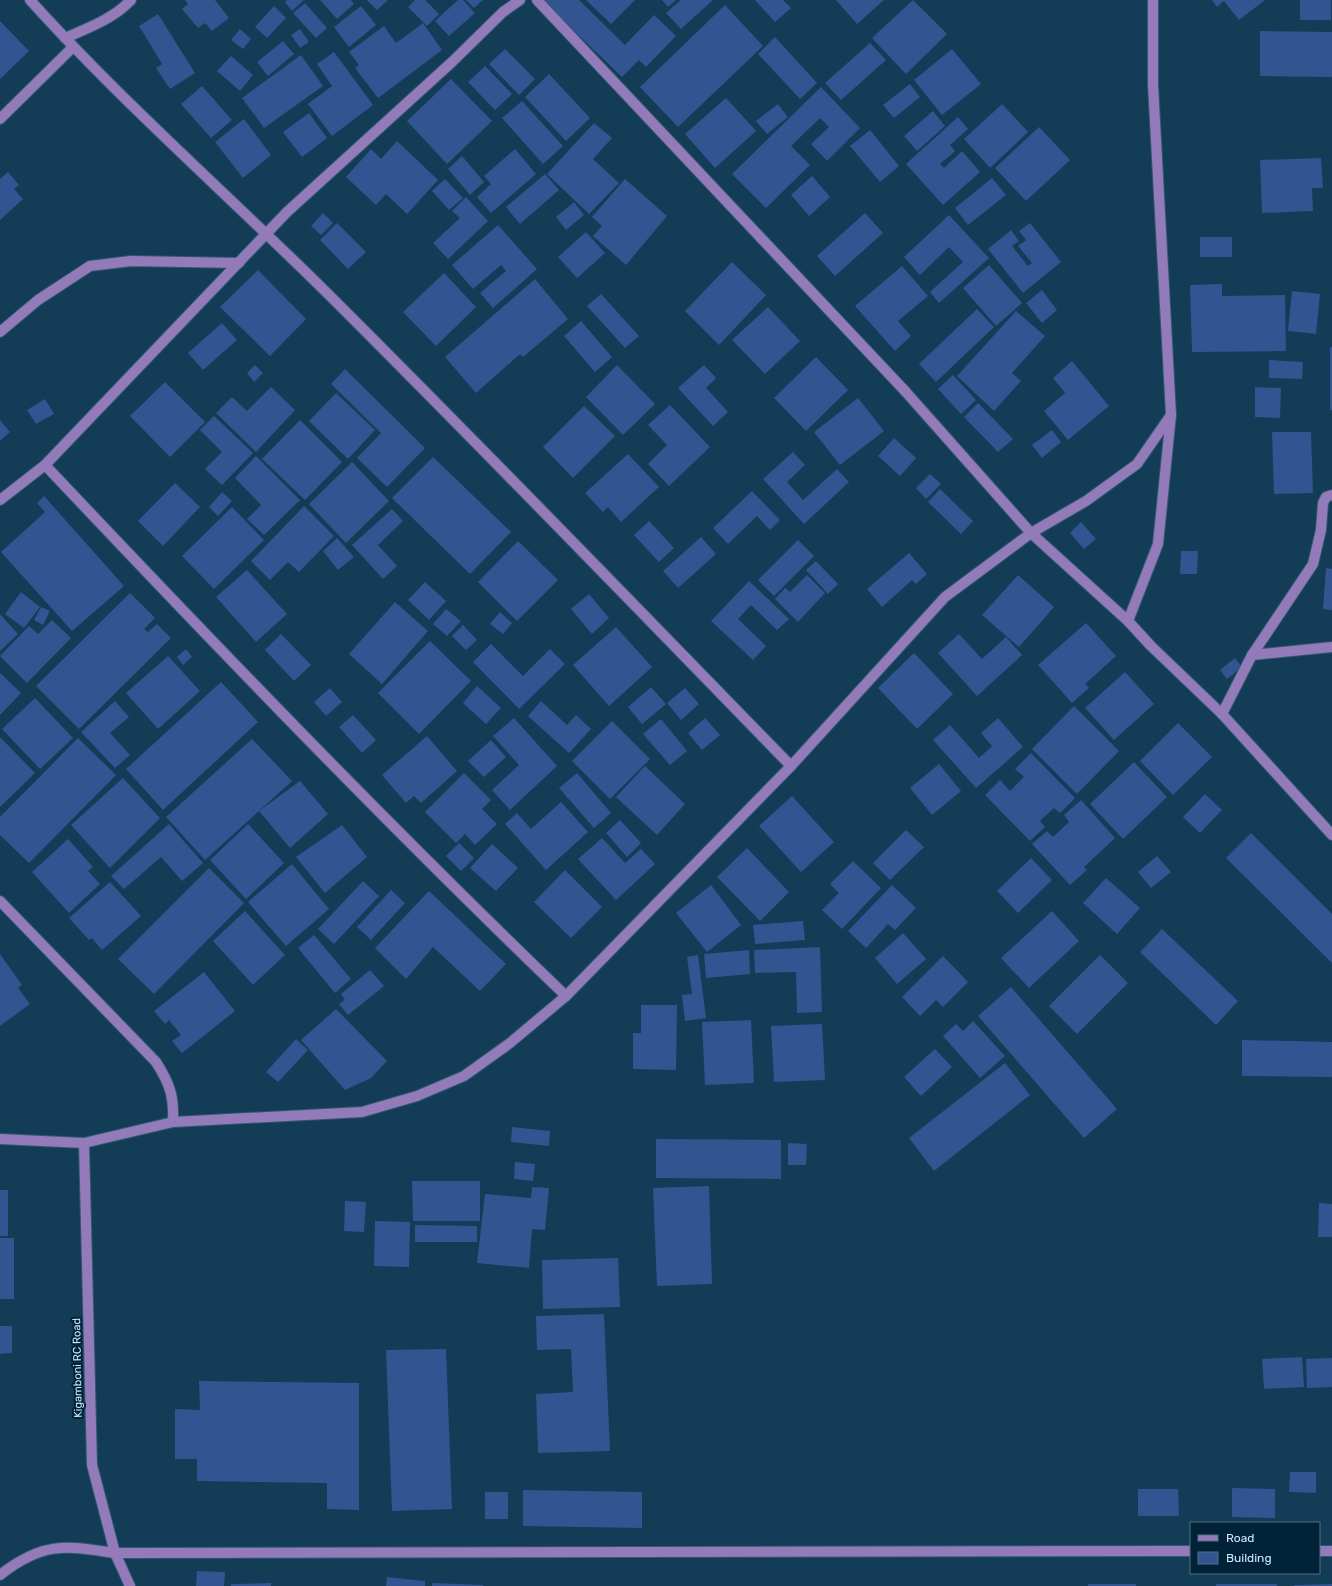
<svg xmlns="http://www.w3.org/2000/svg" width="1332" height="1586" viewBox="0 0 1332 1586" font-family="Rubik,sans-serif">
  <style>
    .building { fill: #325491 }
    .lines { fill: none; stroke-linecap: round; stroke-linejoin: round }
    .minor-casing { stroke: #305872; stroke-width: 12 }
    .minor { stroke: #937bba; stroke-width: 10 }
    .labels { text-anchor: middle; stroke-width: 4; stroke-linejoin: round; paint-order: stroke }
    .street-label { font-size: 11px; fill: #cbe8ff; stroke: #022237 }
  </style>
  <rect width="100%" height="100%" fill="#133c57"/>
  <g class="building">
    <path d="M185 0H215L229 18 212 31 205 23 198 28 182 9 188 4Z"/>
    <path d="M287 0H304L292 11 285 2Z"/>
    <path d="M320 0H351L354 4 337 19Z"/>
    <path d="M367 0H388L377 10Z"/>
    <path d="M415 0H425L439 14 427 26 408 7Z"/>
    <path d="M458 0H463L475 13 449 36 435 21Z"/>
    <path d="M466 0H483L474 8Z"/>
    <path d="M546 0H579L625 45 654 15 676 36 646 67 639 60 622 77 544 2Z"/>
    <path d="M586 0H635L611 24Z"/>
    <path d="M662 0H676L668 7Z"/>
    <path d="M681 0H713L681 29 666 13Z"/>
    <path d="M755 0H783L791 8 775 22Z"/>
    <path d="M836 0H884L857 24Z"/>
    <path d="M913 0 947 34 906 74 872 38Z"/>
    <path d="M1212 0H1265L1239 20 1224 1 1217 7Z"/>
    <rect x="1300" y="0" width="31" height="20"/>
    <path d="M305 3 327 28 316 38 293 13Z"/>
    <path d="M725 5 763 46 678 127 640 87Z"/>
    <path d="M274 6 286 18 267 38 255 27Z"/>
    <path d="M361 6 376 25 349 47 334 27Z"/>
    <path d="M158 14 195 73 170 89 156 68 162 64 139 26Z"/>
    <path d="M0 21 29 51 0 79Z"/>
    <path d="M423 23 442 50 378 98 355 68 359 65 349 52 384 26 396 43Z"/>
    <path d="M240 29 251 39 243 49 231 40Z"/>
    <path d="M300 29 309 42 300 48 291 35Z"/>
    <path d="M1260 31 1332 32V77L1260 76Z"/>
    <path d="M775 37 817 83 800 99 758 54Z"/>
    <path d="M283 41 294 54 268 76 257 62Z"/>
    <path d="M870 43 886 60 841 100 825 83Z"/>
    <path d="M505 49 535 79 519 95 489 64Z"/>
    <path d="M952 49 981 84 942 115 914 80Z"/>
    <path d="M334 52 373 105 332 136 308 104 332 86 317 64Z"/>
    <path d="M301 55 323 86 264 128 242 98Z"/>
    <path d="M231 56 253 75 240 91 217 71Z"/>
    <path d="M485 66 512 94 495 110 468 82Z"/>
    <path d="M549 74 590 118 566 141 525 97Z"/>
    <path d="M451 79 492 121 447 164 407 121Z"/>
    <path d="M910 84 920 97 894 118 883 105Z"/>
    <path d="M202 86 232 120 211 138 181 104Z"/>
    <path d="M821 87 860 128 827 161 811 144 829 127 820 118 791 146 810 165 766 208 732 174Z"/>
    <path d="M726 98 756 131 715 168 685 134Z"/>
    <path d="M522 101 563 146 543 164 502 118Z"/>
    <path d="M778 104 788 117 767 134 756 121Z"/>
    <path d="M1002 104 1028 132 990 168 964 139Z"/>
    <path d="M933 111 945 126 917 151 904 136Z"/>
    <path d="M309 113 327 138 302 157 283 132Z"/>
    <path d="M958 117 968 129 950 145 955 151 940 164 944 168 962 151 980 172 943 205 906 164Z"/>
    <path d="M244 119 271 155 243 178 215 142Z"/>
    <path d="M594 123 612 138 593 159 619 183 589 214 547 174Z"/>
    <path d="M1039 127 1070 160 1026 201 995 168Z"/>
    <path d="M870 130 899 166 880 182 850 146Z"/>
    <path d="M397 141 438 180 407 214 386 194 376 205 346 177 371 149 381 159Z"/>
    <path d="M515 149 536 174 491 213 477 197 491 184 484 176Z"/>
    <path d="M462 156 484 182 470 195 448 169Z"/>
    <path d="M1321 158 1323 188H1312L1313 211 1262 213 1260 160Z"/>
    <path d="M8 172 19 185 14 189 23 199 0 220V179Z"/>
    <path d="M545 174 559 190 520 224 506 207Z"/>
    <path d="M812 176 830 197 809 216 791 195Z"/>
    <path d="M992 178 1006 195 968 225 955 208Z"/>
    <path d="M445 179 463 198 449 210 432 191Z"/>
    <path d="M625 179 667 216 626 265 593 236 602 226 592 217Z"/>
    <path d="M466 197 488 221 448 259 433 243 460 218 452 211Z"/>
    <path d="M574 202 584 215 566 230 556 217Z"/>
    <path d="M323 213 333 223 321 235 311 226Z"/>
    <path d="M865 213 883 233 835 276 817 256Z"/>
    <path d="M949 215 989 258 939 303 930 292 963 262 949 247 920 275 904 257Z"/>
    <path d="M337 223 366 252 348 269 320 240Z"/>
    <path d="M1030 223 1061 262 1023 293 988 249 1011 230 1019 241 1012 246 1028 266 1032 263 1018 246 1026 240 1019 231Z"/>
    <path d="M498 225 537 269 493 308 480 293 506 271 501 265 473 289 452 265Z"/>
    <path d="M586 232 605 253 577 278 558 257Z"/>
    <rect x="1200" y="237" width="32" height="20"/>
    <path d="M732 262 766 295 719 345 685 311Z"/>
    <path d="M989 265 1022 303 996 326 963 288Z"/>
    <path d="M902 266 928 296 898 321 911 336 895 351 855 306Z"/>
    <path d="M258 270 306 319 270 356 220 307Z"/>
    <path d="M444 273 476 307 436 346 403 312Z"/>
    <path d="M535 279 568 319 523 357 520 354 476 393 445 357Z"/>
    <path d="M1222 284V296L1285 295 1286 351 1192 352 1190 285Z"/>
    <path d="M1042 290 1057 310 1042 323 1026 303Z"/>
    <path d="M1292 291 1320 294 1316 334 1288 331Z"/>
    <path d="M601 294 639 336 625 348 587 306Z"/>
    <path d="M768 307 800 341 765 374 732 340Z"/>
    <path d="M977 309 994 327 936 382 919 364Z"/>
    <path d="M1016 311 1045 336 1012 373 1021 381 994 411 957 376Z"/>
    <path d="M581 321 612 357 595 372 564 336Z"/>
    <path d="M222 323 237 340 203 370 188 353Z"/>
    <rect x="1330" y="347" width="2" height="63"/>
    <path d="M816 357 848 390 806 431 774 398Z"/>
    <path d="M1269 360 1303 362 1302 379 1269 378Z"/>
    <path d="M1072 361 1109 406 1068 440 1044 411 1065 393 1053 378Z"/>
    <path d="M255 365 263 373 254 382 247 373Z"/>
    <path d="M617 365 655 404 623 435 586 397Z"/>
    <path d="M704 365 716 378 706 388 728 412 713 426 678 388Z"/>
    <path d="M345 369 425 448 387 487 357 458 381 433 331 384Z"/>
    <path d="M953 375 976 400 961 414 938 389Z"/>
    <path d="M165 382 205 422 170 457 130 416Z"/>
    <path d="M271 387 295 410 256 452 216 413 232 397 247 411Z"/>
    <path d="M1255 387 1281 388 1280 418 1255 417Z"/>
    <path d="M336 393 375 430 348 459 309 421Z"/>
    <path d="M858 398 884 431 840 465 814 432Z"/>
    <path d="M45 399 54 414 36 424 27 410Z"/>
    <path d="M978 403 1013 439 998 452 964 417Z"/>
    <path d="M670 405 710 447 669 486 648 464 667 445 648 425Z"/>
    <path d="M584 406 615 436 573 478 543 447Z"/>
    <path d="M214 416 253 453 222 485 205 469 222 452 200 430Z"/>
    <path d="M0 420 10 432 0 441Z"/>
    <path d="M300 420 342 462 305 500 262 459Z"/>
    <path d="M1052 430 1061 442 1042 458 1032 445Z"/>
    <path d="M1272 432H1311L1313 493 1274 494Z"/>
    <path d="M894 438 916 458 900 476 878 456Z"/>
    <path d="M793 452 805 465 787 482 803 500 837 469 849 482 804 524 763 479Z"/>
    <path d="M628 454 659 487 621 522 608 507 603 512 585 493Z"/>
    <path d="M256 456 300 500 264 535 247 519 261 505 235 478Z"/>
    <path d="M433 457 511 532 470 574 392 498Z"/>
    <path d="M352 462 389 501 346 543 309 504Z"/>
    <path d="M930 474 941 484 926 499 916 488Z"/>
    <path d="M175 483 200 507 163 546 138 521Z"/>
    <path d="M940 489 973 521 961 534 928 502Z"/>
    <path d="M752 491 780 520 770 530 757 516 728 544 713 528Z"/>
    <path d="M222 492 232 501 218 516 209 507Z"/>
    <path d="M44 496 124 586 72 631 1 552 45 512 37 503Z"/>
    <path d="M304 506 334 536 299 572 288 562 270 580 251 561Z"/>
    <path d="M232 507 264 540 214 589 182 556Z"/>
    <path d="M392 509 403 521 378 545 397 566 383 579 352 545Z"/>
    <path d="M649 521 674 548 659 562 634 535Z"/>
    <path d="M1081 522 1096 539 1084 549 1070 533Z"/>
    <path d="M701 537 716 554 678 588 663 571Z"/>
    <path d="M337 538 354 557 338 570 323 551Z"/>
    <path d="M798 540 814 556 774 596 758 580Z"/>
    <path d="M518 541 558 580 517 621 478 582Z"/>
    <path d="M1181 551H1198L1197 574H1180Z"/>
    <path d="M909 553 927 574 916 584 912 580 882 607 867 589Z"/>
    <path d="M816 561 838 584 828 594 806 570Z"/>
    <path d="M1326 568 1332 569V610L1323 609Z"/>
    <path d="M247 570 287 614 256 642 216 597Z"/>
    <path d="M807 575 825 593 798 622 775 599 785 588 790 592Z"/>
    <path d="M1018 575 1054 607 1019 647 982 615Z"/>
    <path d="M749 581 789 619 777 630 751 605 738 619 766 646 753 660 711 621Z"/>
    <path d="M425 582 446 601 429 620 408 600Z"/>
    <path d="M21 592 40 607 24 628 5 614Z"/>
    <path d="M130 593 155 618 144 629 148 632 157 624 171 638 79 729 36 686Z"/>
    <path d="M589 594 609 618 592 634 571 609Z"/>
    <path d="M395 602 428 631 382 684 349 654Z"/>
    <path d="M41 607 50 611 43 625 34 620Z"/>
    <path d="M446 609 461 621 447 636 433 624Z"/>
    <path d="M500 612 512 623 503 634 490 624Z"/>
    <path d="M0 614 18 634 0 651Z"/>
    <path d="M52 620 71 638 27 683 0 656 29 626 38 634Z"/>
    <path d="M1086 623 1116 656 1085 684 1089 688 1072 703 1038 665Z"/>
    <path d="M463 625 477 640 466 650 452 636Z"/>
    <path d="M616 627 652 667 609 706 573 665Z"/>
    <path d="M281 634 311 665 294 681 265 650Z"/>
    <path d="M959 634 982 659 1006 637 1022 655 977 696 938 653Z"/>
    <path d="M430 641 471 681 419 734 378 693Z"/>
    <path d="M491 644 523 676 550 649 565 664 519 709 473 662Z"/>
    <path d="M186 649 192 657 183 665 177 657Z"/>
    <path d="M914 653 953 694 917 729 878 688Z"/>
    <path d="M168 656 200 691 158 729 126 693Z"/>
    <path d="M1235 658 1242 667 1227 679 1220 670Z"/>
    <path d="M1125 672 1154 704 1114 740 1085 708Z"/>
    <path d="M0 673 21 693 0 715Z"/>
    <path d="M221 682 258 722 163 810 126 769Z"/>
    <path d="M477 686 501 708 486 724 463 703Z"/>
    <path d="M651 687 666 704 642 724 628 707Z"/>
    <path d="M330 688 342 702 326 716 314 702Z"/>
    <path d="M685 688 699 704 681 720 667 703Z"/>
    <path d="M35 698 73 738 40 769 2 729Z"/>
    <path d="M115 701 129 717 110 733 130 755 115 768 81 732Z"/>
    <path d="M541 701 567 725 576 715 591 729 569 753 528 716Z"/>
    <path d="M1074 706 1119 751 1077 794 1032 749Z"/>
    <path d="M353 715 376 740 362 753 339 727Z"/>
    <path d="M514 718 557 766 510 810 492 790 519 765 493 736Z"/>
    <path d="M705 718 720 735 702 750 688 733Z"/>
    <path d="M998 718 1023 747 976 788 933 740 950 725 979 758 992 746 981 733Z"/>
    <path d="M661 719 687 751 670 765 643 734Z"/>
    <path d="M612 721 650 759 610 799 572 761Z"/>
    <path d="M1178 723 1212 757 1173 795 1140 761Z"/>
    <path d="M427 736 457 771 421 803 414 796 406 803 382 775Z"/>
    <path d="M0 737 35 773 0 807Z"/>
    <path d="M78 738 116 775 29 863 0 835V817Z"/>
    <path d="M252 739 292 781 205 860 166 817Z"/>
    <path d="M491 740 506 757 484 777 468 761Z"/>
    <path d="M1031 753 1075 798 1060 813 1054 808 1040 821 1045 827 1030 841 985 795 1000 780 1010 791 1024 777 1015 769Z"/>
    <path d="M1134 762 1167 797 1123 839 1090 804Z"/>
    <path d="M939 764 961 791 932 815 910 788Z"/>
    <path d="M645 766 685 804 657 835 616 797Z"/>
    <path d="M464 773 491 800 482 809 497 824 475 845 465 834 456 843 425 812Z"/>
    <path d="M577 773 611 813 594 828 559 788Z"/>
    <path d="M123 778 160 818 110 868 71 825Z"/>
    <path d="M300 781 328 814 290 848 259 811Z"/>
    <path d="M1205 794 1222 810 1200 833 1183 817Z"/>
    <path d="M792 796 834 842 801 872 759 826Z"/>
    <path d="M1081 800 1115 838 1084 867 1087 870 1070 885 1032 844 1047 831 1053 837 1069 822 1064 815Z"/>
    <path d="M561 802 588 832 546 870 505 824 517 813 531 829Z"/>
    <path d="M620 820 641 843 627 857 606 833Z"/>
    <path d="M169 824 203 863 182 881 161 857 124 889 111 876Z"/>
    <path d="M248 824 284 863 246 899 210 860Z"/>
    <path d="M342 825 367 857 325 893 296 857Z"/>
    <path d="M906 830 924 847 890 880 873 863Z"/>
    <path d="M1251 833 1332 914V963L1226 858Z"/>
    <path d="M602 838 625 863 641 849 655 864 616 900 578 859Z"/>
    <path d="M68 839 93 867 88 871 100 884 69 913 32 872Z"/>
    <path d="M459 843 474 858 461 871 446 856Z"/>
    <path d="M492 844 518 868 496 891 470 868Z"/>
    <path d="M747 848 789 892 760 921 717 877Z"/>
    <path d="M1157 856 1171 872 1151 888 1138 872Z"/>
    <path d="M1031 858 1052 880 1018 913 997 891Z"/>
    <path d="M853 861 881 888 842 929 822 910 839 893 830 884Z"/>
    <path d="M292 864 329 909 286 946 248 902Z"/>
    <path d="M209 868 244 903 154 994 118 959Z"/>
    <path d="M565 870 602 907 571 938 534 902Z"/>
    <path d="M1106 878 1140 908 1117 934 1083 903Z"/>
    <path d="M363 881 379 896 334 944 318 929Z"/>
    <path d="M110 882 141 916 102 950 92 938 89 940 69 918Z"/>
    <path d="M711 885 741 925 707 952 676 913Z"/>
    <path d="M892 885 916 908 895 930 888 924 866 948 848 931Z"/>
    <path d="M391 890 405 903 371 940 357 927Z"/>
    <path d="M429 891 506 964 480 991 433 947 406 979 375 948Z"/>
    <path d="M245 911 285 955 253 985 213 941Z"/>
    <path d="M1052 911 1079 941 1029 988 1001 958Z"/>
    <path d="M803 921 805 940 755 944 753 925Z"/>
    <path d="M1162 929 1238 1001 1216 1025 1140 952Z"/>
    <path d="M903 933 926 959 897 984 875 958Z"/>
    <path d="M314 935 351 979 335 993 298 948Z"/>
    <path d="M820 947 822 1012 797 1013 796 972 755 973 754 950Z"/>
    <path d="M749 950 750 974 706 978 704 954Z"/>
    <path d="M0 954 22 985 18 988 30 1004 0 1026Z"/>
    <path d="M698 955 706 1018 685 1021 682 995 692 994 687 957Z"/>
    <path d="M1100 955 1128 983 1077 1034 1049 1006Z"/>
    <path d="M943 956 968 982 943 1007 936 1000 920 1016 902 997Z"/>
    <path d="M370 970 384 986 348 1015 339 1004 345 1000 341 994Z"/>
    <path d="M204 972 235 1011 182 1053 172 1041 181 1035 169 1020 165 1024 154 1011Z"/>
    <path d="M1011 987 1117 1109 1084 1138 978 1016Z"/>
    <path d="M641 1005H677L676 1070 633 1069V1033H641Z"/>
    <path d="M336 1009 387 1061 371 1078 345 1090 301 1040Z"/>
    <path d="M751 1020 754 1083 705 1085 702 1022Z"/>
    <path d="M973 1021 1005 1056 980 1078 943 1036 956 1024 963 1031Z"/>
    <path d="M822 1024 825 1080 774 1082 771 1026Z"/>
    <path d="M296 1039 308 1050 278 1082 266 1072Z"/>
    <path d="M1242 1040 1332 1042V1077L1242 1076Z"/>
    <path d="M935 1049 952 1067 921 1096 904 1077Z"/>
    <path d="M1005 1063 1030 1095 934 1171 909 1138Z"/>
    <path d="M512 1127 550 1131 549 1146 511 1142Z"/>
    <path d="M656 1139 781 1140V1179L656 1178Z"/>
    <path d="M788 1143 807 1144 806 1165H788Z"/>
    <path d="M515 1162 535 1164 533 1181 514 1179Z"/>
    <path d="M412 1181H480V1221H413Z"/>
    <path d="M709 1186 712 1284 657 1286 653 1188Z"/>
    <path d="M532 1187 549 1188 545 1230 532 1229 529 1268 477 1263 485 1194 531 1198Z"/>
    <rect x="0" y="1190" width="8" height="46"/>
    <path d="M345 1201 366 1202 364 1232 344 1231Z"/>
    <path d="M1319 1203 1332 1204V1237H1318Z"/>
    <path d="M375 1221 410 1222 409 1267 374 1266Z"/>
    <path d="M415 1225 477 1226V1242H415Z"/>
    <rect x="0" y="1238" width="14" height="61"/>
    <path d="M618 1258 620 1307 543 1309 542 1260Z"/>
    <path d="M604 1314 610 1451 538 1453 536 1394 573 1392 571 1349 537 1350 536 1316Z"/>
    <path d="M0 1326H12V1353L0 1354Z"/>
    <path d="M446 1349 452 1509 392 1511 386 1350Z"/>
    <path d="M1302 1357 1304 1387 1264 1389 1262 1359Z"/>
    <path d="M1332 1358V1387L1307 1388 1306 1359Z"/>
    <path d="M199 1381 359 1383V1510L327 1509V1483L197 1481V1459H175V1409L200 1410Z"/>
    <path d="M1290 1472H1316V1493L1289 1492Z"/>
    <path d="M1232 1488 1275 1489V1518L1232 1517Z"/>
    <path d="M1138 1489H1178L1179 1516H1138Z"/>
    <path d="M523 1490 642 1492V1528L523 1526Z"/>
    <rect x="485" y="1492" width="23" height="27"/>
    <path d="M197 1571 225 1572 224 1586H196Z"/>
    <path d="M387 1577 425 1581V1586H386Z"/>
    <path d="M271 1583V1586H231V1584Z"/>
    <path d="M432 1583 483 1585V1586H432Z"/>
    <rect x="1088" y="1584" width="48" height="2"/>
    <rect x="1216" y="1584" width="61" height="2"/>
    <path d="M1332 1584V1586H1294V1585Z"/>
  </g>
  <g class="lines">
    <defs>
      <g id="minor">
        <path d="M30 0C122 102 226 193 324 290 482 447 636 607 791 766"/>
        <path d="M537 0 905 391 1031 533 1128 621 1151 646 1222 714 1332 835"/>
        <path d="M65 38C88 28 113 19 131 0"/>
        <path d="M0 119 73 47"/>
        <path d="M0 332 38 300 90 266 131 261 239 263"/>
        <path d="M45 465C215 645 387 824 566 996"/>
        <path d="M0 500 45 465 287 212 452 62 503 12 520 0"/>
        <path d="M1128 621 1158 544 1171 415 1153 85V0"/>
        <path d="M1252 655 1313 564 1321 530 1323 503 1326 497 1332 495"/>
        <path d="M1222 714 1252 655 1332 647"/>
        <path d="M0 901 156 1062C170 1084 174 1096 173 1122"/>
        <path d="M0 1139 84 1143 173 1122 362 1112 417 1096 464 1076 510 1043 566 996 791 766 945 597 1031 533 1086 501 1137 464 1171 415"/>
        <path d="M84 1143 92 1465 115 1553 130 1586"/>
        <path d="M1319 1551H1332"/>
        <path d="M0 1575C42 1542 65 1545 115 1553L1191 1551"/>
      </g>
    </defs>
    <use href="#minor" class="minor-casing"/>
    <use href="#minor" class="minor"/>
  </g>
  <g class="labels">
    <g class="street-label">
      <text transform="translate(77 1368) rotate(-91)" y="4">Kigamboni RC Road</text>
    </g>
  </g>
  <rect x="1190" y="1522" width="130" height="52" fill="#022237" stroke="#527187"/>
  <rect x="1198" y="1535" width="20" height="6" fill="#937bba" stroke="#527187"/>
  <text x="1226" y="1542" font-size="12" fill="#cbe8ff">Road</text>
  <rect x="1198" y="1552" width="20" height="12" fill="#325491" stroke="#527187"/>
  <text x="1226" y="1562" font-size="12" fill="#cbe8ff">Building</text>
</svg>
